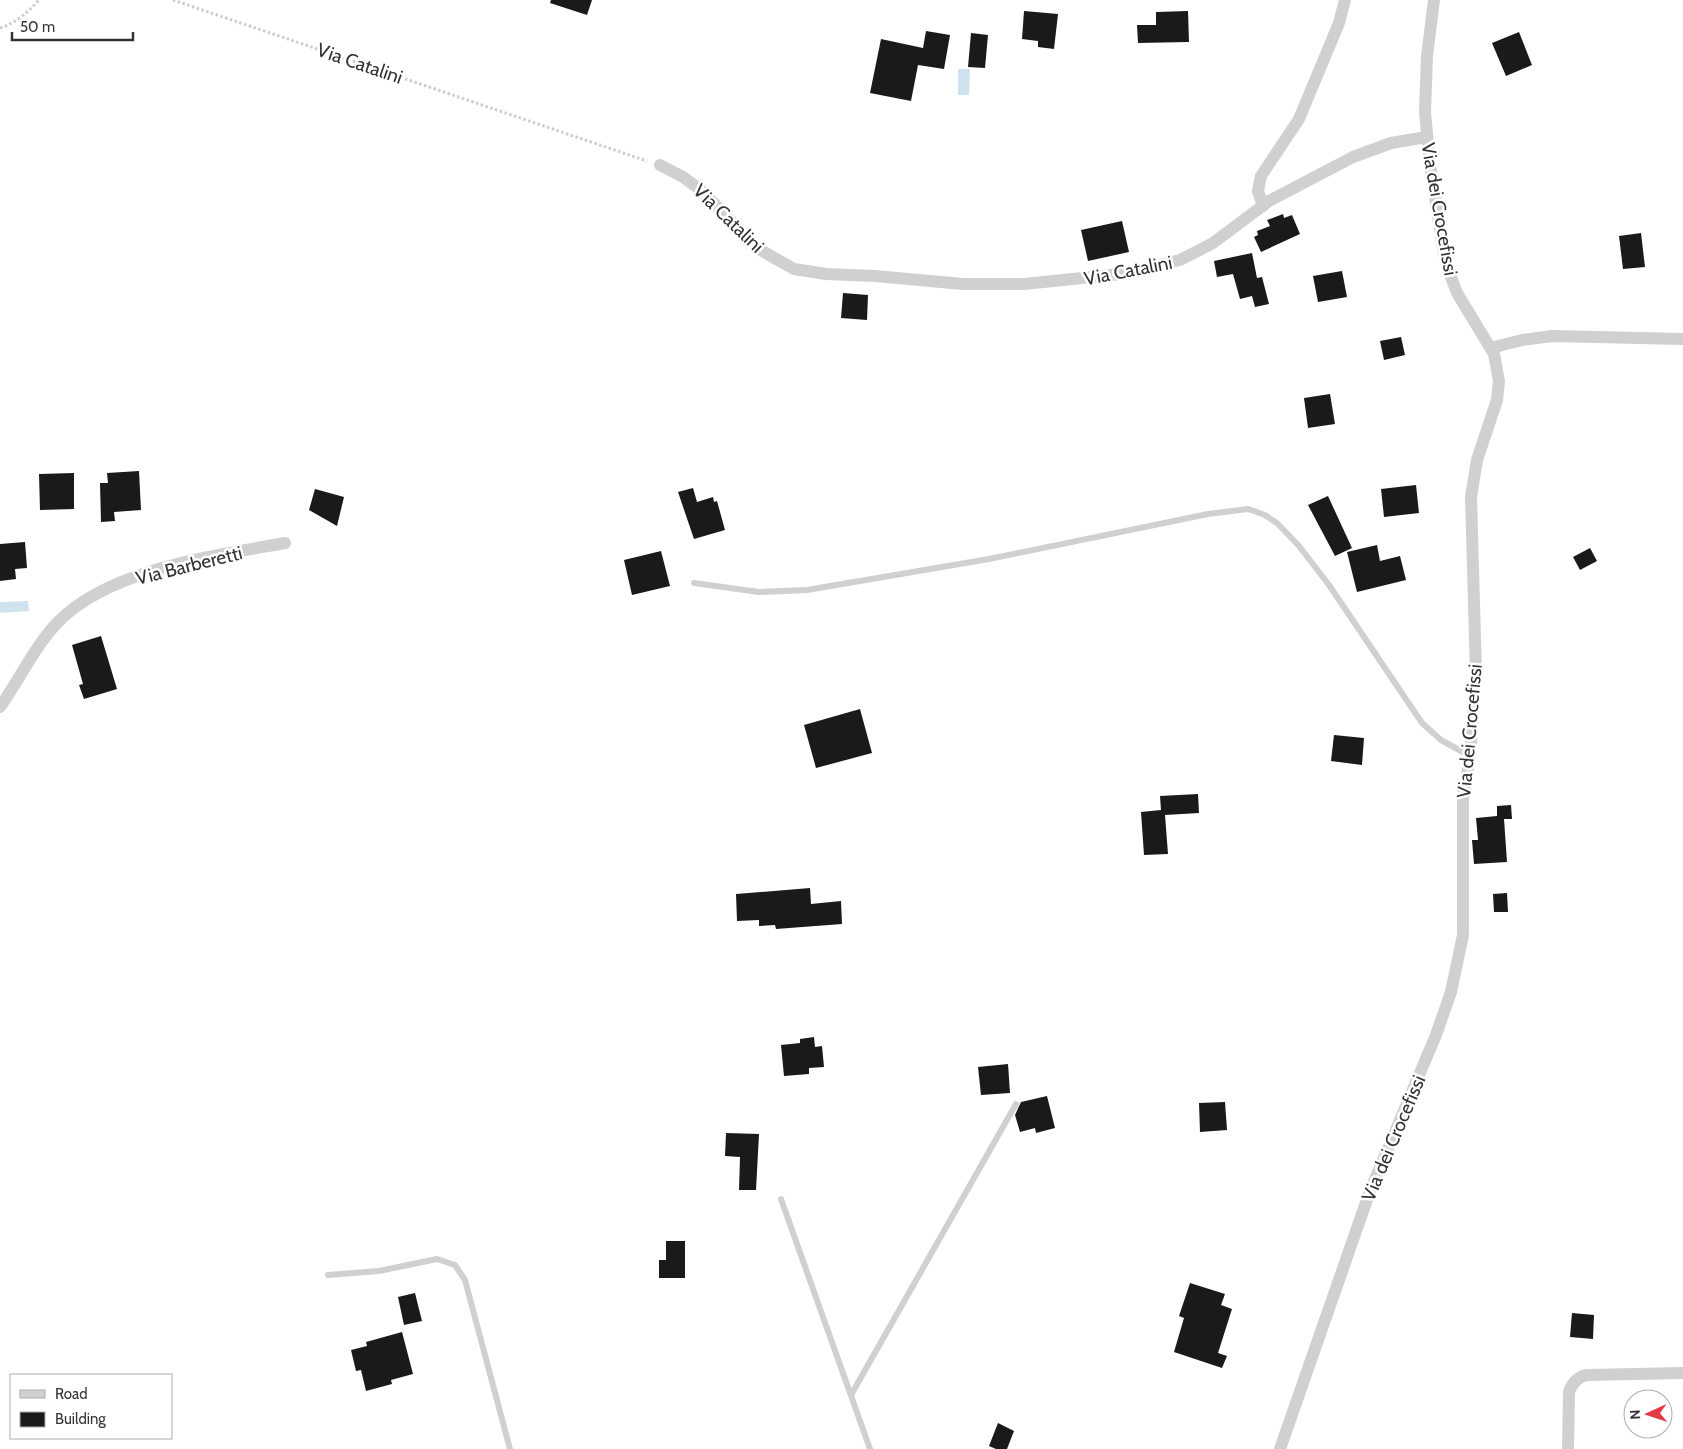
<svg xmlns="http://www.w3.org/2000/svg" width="1683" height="1449" viewBox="0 0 1683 1449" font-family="Cabin,sans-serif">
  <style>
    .water { fill: #cfe2ee }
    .building { fill: #1a1a1a }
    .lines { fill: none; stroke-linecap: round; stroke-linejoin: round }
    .path { stroke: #cdcdcd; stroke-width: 3; stroke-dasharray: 2.5 2.5; stroke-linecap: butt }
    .service { stroke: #d0d0d0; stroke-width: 6 }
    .minor { stroke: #d0d0d0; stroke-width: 12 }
    .labels { text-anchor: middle; stroke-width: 5; stroke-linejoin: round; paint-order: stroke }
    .street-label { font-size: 19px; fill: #333; stroke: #fff }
  </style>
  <rect width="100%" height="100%" fill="#fff"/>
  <g class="water">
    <path d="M958 69H970L969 95H958Z"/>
    <path d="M28 601 29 611 0 613V602Z"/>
  </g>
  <g class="building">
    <path d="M551 0H592L587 15 550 3Z"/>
    <path d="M1024 11 1058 14 1054 49 1038 47V41L1022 39Z"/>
    <path d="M1188 11 1189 42 1138 43 1137 25H1156V12Z"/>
    <path d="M926 31 950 35 944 69 918 65 911 101 870 93 881 39 923 48Z"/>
    <path d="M1519 32 1532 65 1506 76 1492 43Z"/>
    <path d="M971 33 988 35 985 68 968 67Z"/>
    <path d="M1283 214 1284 218 1292 215 1300 234 1261 252 1254 237 1258 235 1257 231 1270 226 1267 220Z"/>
    <path d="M1122 221 1129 252 1088 261 1081 230Z"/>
    <path d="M1641 233 1645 267 1623 269 1619 236Z"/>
    <path d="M1252 253 1257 278 1262 277 1269 304 1255 307 1252 296 1240 299 1233 274 1217 277 1214 261Z"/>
    <path d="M1342 271 1347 297 1318 302 1313 276Z"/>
    <path d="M843 293 868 295 867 320 841 318Z"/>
    <path d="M1401 337 1405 355 1384 360 1380 341Z"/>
    <path d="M1330 394 1335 424 1308 428 1304 398Z"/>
    <path d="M139 471 141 510 114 512 115 521 101 522 100 483H108L107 473Z"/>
    <path d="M74 473V509L40 510 39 474Z"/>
    <path d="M1416 485 1419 513 1384 517 1381 489Z"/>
    <path d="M693 488 697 502 713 497 714 502 717 501 725 530 694 539 678 492Z"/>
    <path d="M315 489 344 497 337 526 309 510Z"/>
    <path d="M1328 496 1352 548 1335 556 1308 505Z"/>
    <path d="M25 542 27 568 15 569 16 579 0 581V544Z"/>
    <path d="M1377 545 1380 561 1400 556 1406 580 1357 592 1347 552Z"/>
    <path d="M1590 548 1597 561 1580 570 1573 557Z"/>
    <path d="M661 551 670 586 632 595 624 560Z"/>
    <path d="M101 636 117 689 84 699 79 685 83 684 72 645Z"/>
    <path d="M860 709 872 753 816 768 804 725Z"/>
    <path d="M1334 735 1364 738 1362 765 1331 761Z"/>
    <path d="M1198 794 1199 813 1165 815 1168 854 1144 855 1141 812 1161 810 1160 796Z"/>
    <path d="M1511 805 1512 819H1504L1507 862 1474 864 1472 840H1478L1476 818 1497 816V806Z"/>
    <path d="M810 888 811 904 841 901 842 924 776 929 775 925 759 926V920L737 921 736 894Z"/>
    <path d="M1507 893 1508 912H1494L1493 894Z"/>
    <path d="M814 1037 815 1047 822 1046 824 1067 809 1068V1074L784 1076 781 1045 800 1043V1039Z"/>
    <path d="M1008 1064 1010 1093 981 1095 978 1067Z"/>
    <path d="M1047 1096 1055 1128 1036 1133 1035 1128 1020 1132 1015 1115 1021 1102Z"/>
    <path d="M1225 1102 1227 1130 1200 1132 1199 1103Z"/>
    <path d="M726 1133 759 1134 756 1190H739L740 1157 725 1156Z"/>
    <path d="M666 1241H685V1278H659V1260H666Z"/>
    <path d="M1190 1283 1225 1294 1221 1305 1232 1309 1218 1353 1227 1356 1222 1368 1174 1352 1184 1318 1179 1316Z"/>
    <path d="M415 1293 422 1321 404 1325 398 1297Z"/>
    <path d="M1572 1313 1594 1315 1593 1339 1570 1337Z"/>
    <path d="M402 1332 413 1374 391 1380 392 1384 366 1391 361 1370 356 1371 351 1350 367 1346 366 1342Z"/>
    <path d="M998 1423 1014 1431 1007 1449H996L989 1446Z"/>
  </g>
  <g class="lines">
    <g class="path">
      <path d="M173 0 647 161"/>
      <path d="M0 28C16 23 28 12 39 0"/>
    </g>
    <g class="service">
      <path d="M694 583 759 592 807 590 989 559 1208 514 1248 509 1265 515 1278 524 1299 546 1329 585 1422 723 1441 740 1470 756"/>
      <path d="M781 1199 870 1449"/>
      <path d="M328 1275 379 1271 437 1259 455 1265 465 1280 510 1449"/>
      <path d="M851 1395 1016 1104"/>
    </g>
    <g class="minor">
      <path d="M660 165 683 177 702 191 757 248 794 269 826 274 875 276 963 284H1024L1121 274 1180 260 1213 243 1269 201 1353 157 1391 143 1427 137"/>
      <path d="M1263 206 1258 191 1261 176 1299 119 1339 23 1345 0"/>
      <path d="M1491 348 1522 340 1552 336 1683 339"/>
      <path d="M0 707C20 679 34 647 58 622 110 569 214 556 285 543"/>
      <path d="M1280 1449 1370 1191 1436 1035 1451 992 1463 935V799L1470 756 1476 673 1471 497 1477 460 1497 400 1499 381 1494 354 1457 293 1448 269 1443 248 1430 165 1425 112 1427 56 1434 0"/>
      <path d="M1568 1449 1569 1392C1572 1383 1577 1377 1587 1375L1683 1373"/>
    </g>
  </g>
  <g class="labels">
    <g class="street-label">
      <text transform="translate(360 63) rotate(19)" y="7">Via Catalini</text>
      <text transform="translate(1440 209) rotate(80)" y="7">Via dei Crocefissi</text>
      <text transform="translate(729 218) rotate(44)" y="7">Via Catalini</text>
      <text transform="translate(1128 270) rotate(-11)" y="7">Via Catalini</text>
      <text transform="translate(189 565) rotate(-14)" y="7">Via Barberetti</text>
      <text transform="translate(1469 731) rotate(-85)" y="7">Via dei Crocefissi</text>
      <text transform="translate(1393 1138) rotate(-67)" y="7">Via dei Crocefissi</text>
    </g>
  </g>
  <rect x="10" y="1374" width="162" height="65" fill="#ffffff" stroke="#adadad"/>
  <rect x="20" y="1390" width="25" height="8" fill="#d0d0d0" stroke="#adadad"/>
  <text x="55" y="1399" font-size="15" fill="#333333">Road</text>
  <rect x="20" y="1412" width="25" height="15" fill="#1a1a1a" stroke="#adadad"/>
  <text x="55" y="1424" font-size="15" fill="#333333">Building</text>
  <g transform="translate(1648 1414) rotate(267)"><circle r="24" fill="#ffffff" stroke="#adadad"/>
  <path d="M0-4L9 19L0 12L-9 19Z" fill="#e63946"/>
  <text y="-8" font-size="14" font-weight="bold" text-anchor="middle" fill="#333333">N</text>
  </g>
  <path d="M12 32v8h121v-8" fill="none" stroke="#333333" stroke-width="2.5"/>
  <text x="20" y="32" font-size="15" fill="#333333" stroke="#ffffff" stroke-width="4" paint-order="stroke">50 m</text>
</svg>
